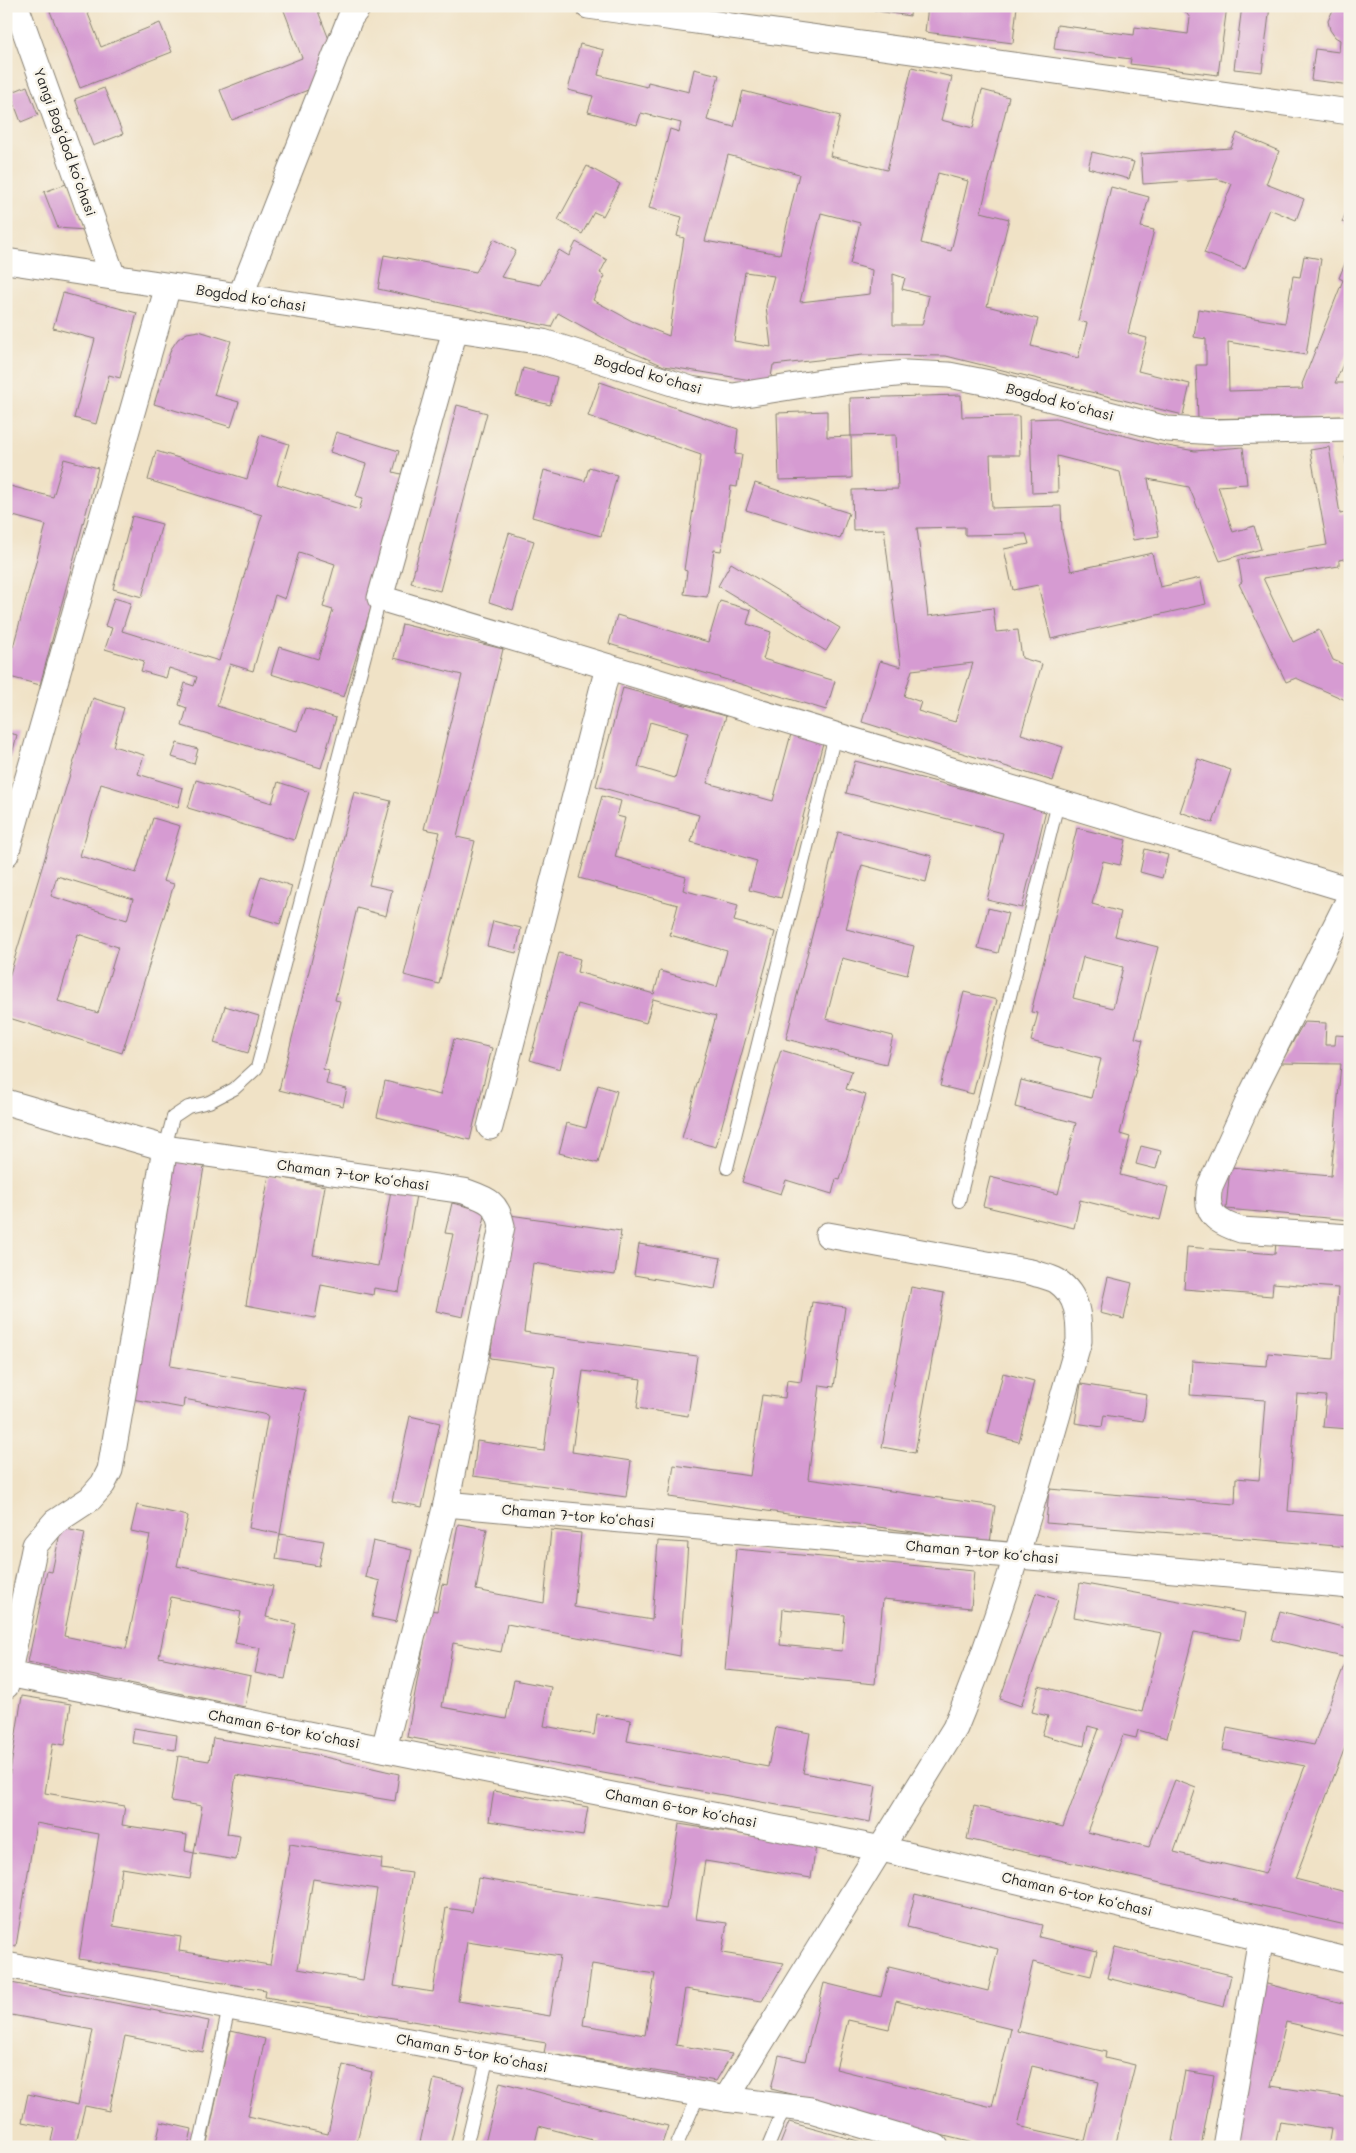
<svg xmlns="http://www.w3.org/2000/svg" width="1356" height="2153" viewBox="0 0 1356 2153" font-family="Mali,sans-serif">
  <style>
    .building { fill: #d69bd2; fill-rule: evenodd }
    .lines { fill: none; stroke-linecap: round; stroke-linejoin: round }
    .lane-casing { stroke: #867f71; stroke-width: 14 }
    .street-casing { stroke: #867f71; stroke-width: 27 }
    .lane { stroke: #fff; stroke-width: 12 }
    .street { stroke: #fff; stroke-width: 25 }
    .labels { text-anchor: middle; stroke-width: 5; stroke-linejoin: round; paint-order: stroke }
    .street-label { font-size: 14px; fill: #1c1c1c; stroke: #f7f3e8 }
  </style>
  <rect width="100%" height="100%" fill="#f7f3e8"/>
  <filter id="ink" filterUnits="userSpaceOnUse"><feTurbulence type="fractalNoise" baseFrequency=".02" numOctaves="2"/><feDisplacementMap in="SourceGraphic" scale="10" xChannelSelector="R" yChannelSelector="G"/><feConvolveMatrix kernelMatrix="1 2 1 2 8 2 1 2 1" color-interpolation-filters="sRGB"/></filter>
  <filter id="wash" filterUnits="userSpaceOnUse"><feTurbulence type="fractalNoise" baseFrequency=".0096" numOctaves="4" result="noise"/><feDisplacementMap in="SourceGraphic" scale="20" xChannelSelector="R" yChannelSelector="G"/><feGaussianBlur stdDeviation="1.12" result="paint"/><feColorMatrix in="noise" values="0 0 0 0 0 0 0 0 0 0 0 0 0 0 0 0 0 1.4 0 .05"/><feComposite in="paint" operator="in"/></filter>
  <g filter="url(#wash)">
    <rect width="100%" height="100%" fill="#f0e2c6"/>
    <g id="blocks">
      <g class="building">
        <path d="M48 6H85L101 47 160 23 172 52 80 88Z"/>
        <path d="M288 6H316L332 47 313 88 232 120 220 90 302 58 283 8Z"/>
        <path d="M844 6H911L910 16Z"/>
        <path d="M928 6 962 11V6H1017L1013 43 925 32Z"/>
        <path d="M1183 6H1227L1218 75 1130 64 1131 59 1054 49 1057 25 1134 35 1135 27 1188 34 1190 18 1184 10Z"/>
        <path d="M1242 6H1270L1262 72 1234 69Z"/>
        <path d="M1350 6V85L1311 80 1315 49 1339 52 1340 40 1335 37 1330 30 1328 21 1332 12 1339 7Z"/>
        <path d="M580 44 604 50 598 75 647 87 648 82 689 92 694 69 719 75 707 120 734 127 743 91 840 116 830 156 887 170 912 67 952 77 941 120 973 128 982 90 1009 97 981 212 1009 219 987 306 1038 319 1031 346 1078 358 1087 323 1078 321 1111 187 1149 197 1141 227 1154 230 1128 333 1147 338 1138 371 1190 384 1183 415 946 356 863 355 773 365 770 383 664 366 618 346 558 313 551 327 378 289 384 255 476 272 494 239 516 251 501 277 540 285 559 250 569 256 576 242 607 260 600 273 605 276 593 300 632 321 669 336 684 238 677 236 682 217 649 208 670 129 679 132 681 123 641 113 637 125 588 112 593 96 568 90ZM728 155 799 174 780 254 705 241ZM938 173 968 181 951 251 921 243ZM821 213 860 223 850 264 872 270 870 294 800 302ZM745 272 774 276 766 306 771 347 734 341ZM893 274 905 278 902 289 929 296 922 325H893Z"/>
        <path d="M27 86 38 115 21 122 10 93Z"/>
        <path d="M104 88 123 134 93 146 75 99Z"/>
        <path d="M1237 133 1279 151 1266 184 1304 199 1296 220 1269 209 1245 269 1204 253 1232 184 1218 179 1143 184 1141 154 1231 148Z"/>
        <path d="M1092 152 1134 162 1129 179 1088 168Z"/>
        <path d="M587 166 620 184 603 216 594 212 582 234 558 220Z"/>
        <path d="M66 184 85 230 58 228 44 192Z"/>
        <path d="M1350 203V225L1342 222Z"/>
        <path d="M1350 251V348L1335 383H1350V416L1198 419 1196 365H1206V339L1194 337 1198 309 1285 323 1293 276 1300 277 1304 256 1321 259 1306 355 1228 342 1229 391 1303 389 1302 384 1343 280 1339 278Z"/>
        <path d="M63 293 137 313 120 378 109 375 96 424 74 418 95 339 53 328Z"/>
        <path d="M199 331 231 341 214 395 239 402 231 427 154 404 171 349 178 339 187 333Z"/>
        <path d="M523 368 557 377 550 405 516 396Z"/>
        <path d="M600 382 738 429 735 454 742 455 737 487 731 486 721 551 714 550 707 597 684 594 687 571 684 570 701 455 588 416Z"/>
        <path d="M961 395 962 417 1019 416 1020 455H990L992 508 1061 506 1062 532 1071 571 1152 553 1160 587 1200 578 1206 604 1051 639 1038 585 1013 590 1004 549 1029 544 1026 534 965 535V527L917 528 928 616 993 608 996 632 1018 630 1022 658 1042 664 1021 734 1063 747 1053 781 862 722 880 661 901 667 884 529 853 530 852 490 898 489 896 435 851 436 852 478 779 480 777 413 827 411V437L851 436 850 398ZM973 663 955 722 918 711 921 702 904 696 912 670Z"/>
        <path d="M457 405 487 413 440 591 411 583Z"/>
        <path d="M1056 418 1157 444 1195 451 1243 447 1247 484 1218 486 1233 532 1254 526 1261 549 1220 561 1189 487 1148 479 1159 536 1133 540 1120 472 1057 456 1058 492 1032 493 1030 419Z"/>
        <path d="M336 432 399 451 393 472 405 475 390 545 344 697 271 674 279 647 318 659 333 610 323 607 335 564 299 552 285 599 275 595 253 671 230 664 217 706 297 731 305 708 336 718 321 768 182 726 187 708 179 705 185 683 194 686 197 677 169 668 166 678 141 671 144 661 105 649 112 628 105 626 114 598 131 603 122 631 219 661 262 515 148 480 156 451 247 479 260 435 289 444 277 484 359 510 363 498 356 496 366 464 330 452Z"/>
        <path d="M1329 447 1340 514 1350 512V558L1339 560V566L1263 578 1293 642 1319 630 1333 660 1350 667V702L1296 678 1286 682 1239 584 1242 582 1238 560 1327 545 1310 450Z"/>
        <path d="M1350 456V474H1348L1345 457Z"/>
        <path d="M64 459 98 468 40 685 6 676V645L13 647 46 525 6 514V485L53 497Z"/>
        <path d="M589 467 617 475 601 536 532 517 544 470 585 481Z"/>
        <path d="M755 483 849 513 840 539 746 510Z"/>
        <path d="M132 516 162 524 142 597 113 589Z"/>
        <path d="M509 533 534 541 513 610 489 602Z"/>
        <path d="M731 563 840 628 826 651 718 586Z"/>
        <path d="M720 601 751 610 747 624 771 632 763 659 835 681 826 710 609 644 617 615 708 642Z"/>
        <path d="M402 624 503 649 457 837 475 841 439 984 404 975 440 832 424 829 462 675 394 658Z"/>
        <path d="M623 688 726 716 707 783 773 801 791 734 823 743 781 898 749 890 757 861 691 842 699 815 596 786ZM650 722 688 733 675 778 638 767Z"/>
        <path d="M93 698 124 708 113 746 144 755 138 774 183 788 178 807 101 784 80 856 136 873 153 818 180 826 163 881 174 884 122 1053 6 1017V987ZM57 876 133 899 127 920 51 896ZM78 934 118 947 98 1013 58 1001Z"/>
        <path d="M6 732 17 735 11 758 6 757Z"/>
        <path d="M177 743 198 749 194 764 172 757Z"/>
        <path d="M1198 759 1231 770 1213 823 1180 812Z"/>
        <path d="M855 761 1046 810 1022 908 987 900 1003 833 846 793Z"/>
        <path d="M196 780 272 803 278 782 309 792 294 840 188 808Z"/>
        <path d="M354 792 391 801 369 885 392 890 386 916 357 908 335 1000 340 1001 323 1069 329 1071 326 1084 347 1089 343 1106 279 1090Z"/>
        <path d="M602 796 621 801 617 816 625 818 615 857 686 877 683 890 738 905 734 921 775 932 716 1147 682 1138 716 1016 653 999 646 1023 578 1004 560 1069 530 1060 559 953 580 959 577 972 654 994 660 971 717 987 727 951 670 935 678 905 579 878Z"/>
        <path d="M1077 828 1126 840 1120 865 1103 861 1092 904 1121 912 1115 936 1158 947 1135 1038 1143 1040 1120 1134 1130 1137 1120 1175 1168 1187 1160 1220 1080 1200 1074 1228 983 1206 990 1177 1058 1194 1076 1123 1015 1107 1021 1080 1091 1098 1101 1059 1031 1041 1038 1013 1031 1012ZM1083 957 1123 967 1113 1008 1073 998Z"/>
        <path d="M838 832 932 856 926 882 862 865 846 929 914 946 907 975 842 958 826 1019 893 1036 886 1064 786 1039Z"/>
        <path d="M1145 849 1168 855 1162 878 1140 872Z"/>
        <path d="M261 876 292 886 280 924 249 915Z"/>
        <path d="M988 908 1008 913 998 953 978 948Z"/>
        <path d="M493 921 521 928 516 953 487 946Z"/>
        <path d="M964 992 997 1000 973 1094 940 1086Z"/>
        <path d="M225 1006 259 1016 248 1053 214 1043Z"/>
        <path d="M1304 1022 1326 1023 1325 1045H1335L1336 1035 1350 1036V1220L1226 1209 1230 1167 1331 1176 1341 1064 1281 1063Z"/>
        <path d="M454 1039 492 1048 470 1140 377 1117 385 1081 440 1095Z"/>
        <path d="M781 1050 852 1071 846 1089 866 1095 840 1180 836 1179 832 1194 786 1180 781 1194 742 1182Z"/>
        <path d="M598 1085 617 1091 598 1163 559 1153 567 1123 586 1128Z"/>
        <path d="M1141 1146 1161 1151 1156 1169 1136 1164Z"/>
        <path d="M173 1161 204 1167 170 1366 305 1390 280 1534 249 1528 268 1415 184 1399 183 1408 132 1399Z"/>
        <path d="M269 1175 325 1186 313 1255 378 1266 391 1190 416 1195 399 1292 374 1288 373 1295 321 1285 315 1318 246 1305Z"/>
        <path d="M452 1203 486 1211 463 1317 436 1311 453 1234 445 1233Z"/>
        <path d="M510 1215 621 1231 615 1275 533 1263 524 1332 697 1356 688 1416 637 1408 641 1379 583 1371 572 1452 631 1461 626 1497 473 1476 477 1441 544 1451 555 1367 490 1358Z"/>
        <path d="M1276 1242 1350 1245V1429L1323 1427 1326 1396 1297 1394 1288 1511 1350 1516V1547L1046 1523 1049 1489 1235 1504 1236 1478 1259 1480 1265 1400 1190 1395 1192 1361 1267 1366 1268 1353 1333 1359 1338 1288 1273 1283 1272 1296 1184 1289 1187 1247 1275 1254Z"/>
        <path d="M639 1244 721 1258 715 1289 634 1275Z"/>
        <path d="M1108 1277 1132 1283 1124 1319 1100 1313Z"/>
        <path d="M911 1287 944 1293 915 1453 882 1447Z"/>
        <path d="M812 1302 845 1307 834 1387 820 1385 808 1479 995 1506 990 1543 669 1497 674 1465 750 1476 762 1395 785 1398 787 1380 801 1382Z"/>
        <path d="M1003 1373 1034 1381 1019 1442 988 1434Z"/>
        <path d="M1081 1384 1147 1395 1143 1421 1104 1415 1102 1427 1075 1423Z"/>
        <path d="M410 1416 440 1423 422 1507 392 1501Z"/>
        <path d="M137 1505 188 1516 177 1566 273 1586 266 1617 296 1624 285 1679 255 1673 260 1648 235 1643 241 1612 171 1597 159 1657 251 1676 245 1707 28 1662 47 1571 52 1572 61 1528 85 1533 64 1636 126 1649 150 1535 131 1531Z"/>
        <path d="M458 1524 487 1529 476 1590 544 1603 551 1530 581 1533 574 1607 652 1620 658 1541 688 1543 680 1656 507 1624 501 1652 453 1643 442 1707 506 1719 514 1680 551 1687 544 1726 594 1735 597 1714 631 1720 627 1741 768 1767 776 1727 810 1733 803 1773 876 1786 870 1822 407 1737 430 1610 437 1611 442 1584 447 1585Z"/>
        <path d="M280 1534 324 1541 319 1566 276 1559Z"/>
        <path d="M373 1541 412 1550 396 1622 372 1617 380 1581 365 1577Z"/>
        <path d="M736 1549 974 1571 971 1608 883 1599 875 1684 725 1670ZM783 1609 845 1615 842 1651 780 1645Z"/>
        <path d="M1080 1583 1245 1613 1240 1640 1194 1632 1167 1738 1138 1730 1136 1738 1123 1735 1087 1832 1149 1847 1175 1780 1196 1788 1174 1852 1265 1874 1305 1766 1223 1750 1227 1728 1314 1745 1347 1658 1272 1640 1280 1611 1350 1629V1734L1295 1879 1350 1893V1926L967 1839 974 1806 1063 1827 1099 1729 1088 1726 1084 1746 1042 1735 1048 1716 1032 1712 1039 1686 1142 1712 1162 1633 1074 1617Z"/>
        <path d="M1036 1593 1058 1600 1021 1706 1000 1699Z"/>
        <path d="M22 1696 71 1704 65 1745 53 1743 45 1793 125 1806 122 1825 187 1835 185 1851 194 1853 190 1879 122 1868 113 1926 181 1937 179 1951 270 1965 290 1844 382 1859 381 1869 412 1873 394 1986 433 1992 446 1908 472 1912 478 1878 666 1909 679 1824 816 1846 811 1878 705 1861 696 1919 727 1923 722 1953 784 1963 762 2001 685 1989 676 2045 732 2054 716 2081 544 2053 546 2043 265 1997 266 1990 79 1959 99 1834 36 1823 16 1946 6 1944V1797ZM313 1879 377 1889 363 1980 298 1969ZM467 1942 560 1956 550 2016 458 2001ZM592 1964 655 1974 645 2035 583 2025Z"/>
        <path d="M134 1728 177 1735 175 1750 132 1743Z"/>
        <path d="M213 1738 307 1753 399 1774 395 1801 236 1775 227 1834 240 1836 236 1860 194 1853 202 1806 171 1801 178 1756 209 1761Z"/>
        <path d="M494 1791 588 1807 583 1836 489 1821Z"/>
        <path d="M915 1894 1042 1925 1039 1937 1097 1951 1091 1976 1033 1962 1017 2031 1106 2052 1105 2058 1135 2065 1115 2147H989L815 2104 816 2100 771 2089 779 2055 805 2061 824 1983 881 1997 889 1967 988 1991 998 1949 907 1927ZM896 2001 1011 2029 992 2107 836 2069 848 2020 889 2029ZM1032 2066 1099 2082 1085 2141 1018 2126Z"/>
        <path d="M1115 1947 1231 1975 1224 2007 1107 1978Z"/>
        <path d="M6 1982 209 2021 203 2052 125 2036 109 2111 85 2106 75 2147H47L50 2145 54 2128 22 2122 28 2094 78 2105 93 2030 6 2014Z"/>
        <path d="M1263 1983 1350 2005V2037L1286 2022 1271 2086 1350 2098V2147H1328L1331 2129 1280 2121 1275 2147H1230Z"/>
        <path d="M231 2031 265 2039 248 2116 328 2134 343 2065 372 2072 356 2147H206Z"/>
        <path d="M1185 2071 1214 2076 1201 2147H1171Z"/>
        <path d="M434 2079 464 2086 450 2147H419Z"/>
        <path d="M500 2082 637 2118 668 2126 661 2147H599L600 2142 539 2126 534 2147H484Z"/>
        <path d="M161 2122 192 2129 188 2147H155Z"/>
        <path d="M789 2122 876 2146V2147H779Z"/>
      </g>
    </g>
  </g>
  <g filter="url(#ink)">
    <use href="#blocks" fill-opacity="0" stroke="#867f71" stroke-width="1"/>
    <g class="lines">
      <defs>
        <g id="lane">
          <path d="M165 1148 173 1117 188 1107 209 1102 234 1089 257 1068 380 598"/>
          <path d="M727 1168 835 735"/>
          <path d="M959 1201 1058 803"/>
          <path d="M199 2147 229 2007"/>
          <path d="M466 2147 488 2056"/>
          <path d="M676 2147 699 2094"/>
          <path d="M768 2147 785 2106"/>
        </g>
        <g id="street">
          <path d="M16 6 113 277"/>
          <path d="M588 6 1350 112"/>
          <path d="M6 261 543 342 691 389 733 396 828 381 906 373 949 375 989 383 1167 429 1217 432 1350 429"/>
          <path d="M240 297 350 18 359 6"/>
          <path d="M455 330 380 598 1350 890"/>
          <path d="M6 854 168 286"/>
          <path d="M1350 897 1253 1091 1210 1186C1204 1214 1216 1222 1241 1230L1350 1237"/>
          <path d="M6 1102 165 1148 464 1191C486 1199 497 1201 502 1226L446 1504 1350 1586"/>
          <path d="M490 1127 608 667"/>
          <path d="M8 1674 882 1849 1261 1938 1350 1961"/>
          <path d="M6 1686 35 1545 55 1522 90 1499 103 1484 110 1470 165 1148"/>
          <path d="M384 1749 446 1504"/>
          <path d="M6 1965 488 2056 726 2099 811 2110 936 2147"/>
          <path d="M726 2099 955 1728C1007 1603 1041 1471 1079 1341 1079 1318 1079 1296 1057 1281 1050 1277 1039 1275 1031 1272L828 1235"/>
          <path d="M1225 2147 1261 1938"/>
        </g>
      </defs>
      <use href="#lane" class="lane-casing"/>
      <use href="#street" class="street-casing"/>
      <use href="#lane" class="lane"/>
      <use href="#street" class="street"/>
    </g>
  </g>
  <g class="labels">
    <g class="street-label">
      <text transform="translate(65 142) rotate(70)" y="5">Yangi Bogʻdod koʻchasi</text>
      <text transform="translate(251 298) rotate(9)" y="5">Bogdod koʻchasi</text>
      <text transform="translate(648 374) rotate(16)" y="5">Bogdod koʻchasi</text>
      <text transform="translate(1060 402) rotate(15)" y="5">Bogdod koʻchasi</text>
      <text transform="translate(353 1175) rotate(8)" y="5">Chaman 7-tor koʻchasi</text>
      <text transform="translate(578 1516) rotate(5)" y="5">Chaman 7-tor koʻchasi</text>
      <text transform="translate(982 1552) rotate(5)" y="5">Chaman 7-tor koʻchasi</text>
      <text transform="translate(284 1729) rotate(11)" y="5">Chaman 6-tor koʻchasi</text>
      <text transform="translate(681 1808) rotate(11)" y="5">Chaman 6-tor koʻchasi</text>
      <text transform="translate(1077 1894) rotate(13)" y="5">Chaman 6-tor koʻchasi</text>
      <text transform="translate(472 2053) rotate(11)" y="5">Chaman 5-tor koʻchasi</text>
    </g>
  </g>
  <rect width="1356" height="2153" fill="none" stroke="#f7f3e8" stroke-width="25"/>
</svg>
